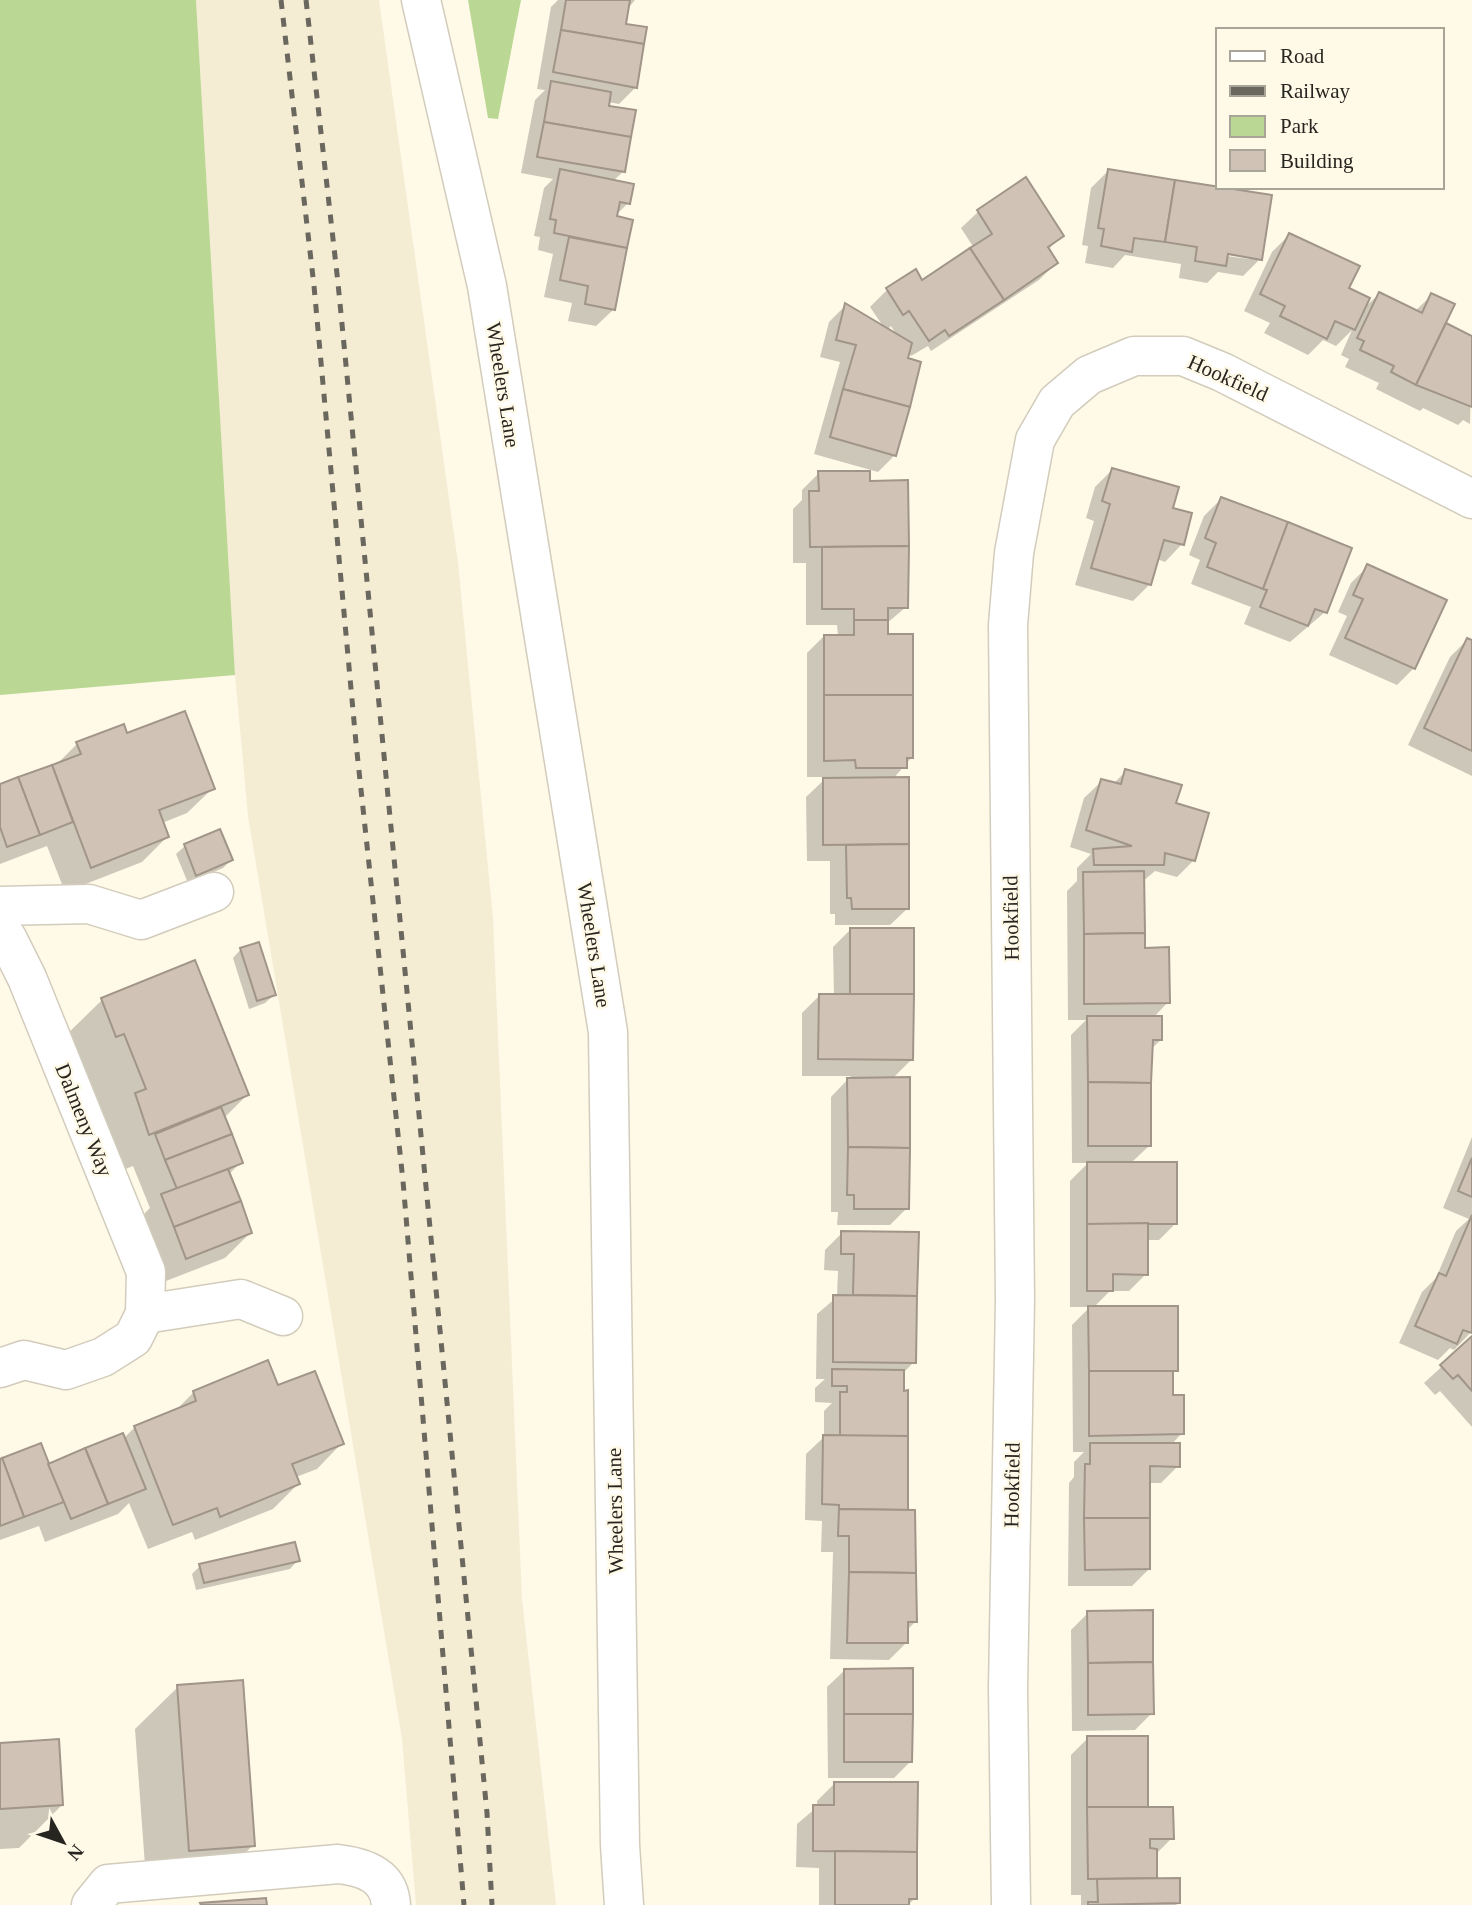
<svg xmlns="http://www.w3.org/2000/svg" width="1472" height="1905" viewBox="0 0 1472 1905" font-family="'Times New Roman',serif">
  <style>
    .built { fill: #f5ecd4 }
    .green { fill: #bad793 }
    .shadow { fill: #0003; fill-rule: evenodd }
    .building { fill: #d0c3b6; stroke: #a19589; stroke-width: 2 }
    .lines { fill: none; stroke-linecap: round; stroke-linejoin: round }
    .minor-casing { stroke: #d2ccbc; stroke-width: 41 }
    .minor { stroke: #fff; stroke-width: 38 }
    .rail { stroke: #6a675e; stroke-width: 5; stroke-dasharray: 9 9; stroke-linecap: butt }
    .labels { text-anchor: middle; stroke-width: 5; stroke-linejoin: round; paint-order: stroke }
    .street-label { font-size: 21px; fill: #27251f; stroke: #fff9e8 }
  </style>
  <rect width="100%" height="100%" fill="#fff9e8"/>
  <path class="built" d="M196 0H379L458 563 493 918 522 1599 556 1905H416L402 1739 248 816 235 675Z"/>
  <g class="green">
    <path d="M0 0H196L235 675 0 695Z"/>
    <path d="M468 0H521L498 119 488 118Z"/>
  </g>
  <g class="shadow">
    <path d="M558 0H635L629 7 624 25 636 87 619 104 608 102 607 107 624 171 613 181 628 203 614 217 631 221 614 309 596 326 568 321 572 303 544 297 553 254 538 250 540 237 534 236 544 188 553 179 521 173 535 100 545 90 537 89 551 7Z"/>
    <path d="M1108 171 1260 259 1243 276 1218 272 1207 283 1179 278 1181 264 1125 255 1113 268 1085 263 1088 246 1082 245 1091 188ZM1220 251 1249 256V259L1219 255Z"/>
    <path d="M1026 180 1062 235 1048 250 1056 263 1039 280 931 351 928 346 911 356 908 352 895 455 878 472 814 454 840 362 820 357 829 322 846 305 885 329 870 307 887 290 915 271 922 282 974 248 961 228 978 212ZM891 326 898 337 887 330Z"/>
    <path d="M1289 235 1347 289 1363 309 1379 294 1415 311 1432 295 1443 324 1472 338 1470 424 1463 420 1458 425 1423 408 1420 411 1376 389 1379 383 1345 367 1349 359 1341 355 1352 330 1336 346 1323 340 1308 355 1264 333 1270 323 1244 311 1272 252Z"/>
    <path d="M1112 470 1171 509 1182 544 1165 562 1157 559 1150 584 1133 601 1075 585 1094 521 1086 518 1095 487Z"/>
    <path d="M819 473 868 483 906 482V607L886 624 912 757 893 779H907L908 908 890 925H835V914H830V861H807L806 797 827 777H807V653L824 636H838L837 625H806V563H793V509L802 500V490Z"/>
    <path d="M1221 499 1325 612 1290 642 1244 624 1251 607 1191 584 1200 560 1189 555 1204 516Z"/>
    <path d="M1368 566 1414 668 1397 685 1329 655 1347 616 1338 612 1351 583Z"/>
    <path d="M1467 640 1472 642V776L1408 745 1450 657Z"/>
    <path d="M126 735 213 788 187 813 162 823 167 837 142 862 65 892 47 846 0 864V786L56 765 77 744Z"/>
    <path d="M1126 771 1174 805 1194 860 1177 877 1155 871 1142 882 1143 949 1168 1002 1153 1018 1161 1040 1151 1049 1149 1146 1131 1163 1176 1223 1159 1240H1146V1274L1129 1291H1110L1093 1308 1176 1370 1171 1375V1397L1182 1433 1171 1445 1178 1466 1161 1483H1148L1149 1569 1132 1586H1068L1069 1483 1074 1477V1462L1084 1452H1073L1072 1325 1090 1307H1070V1181L1088 1163H1072L1071 1035 1086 1020H1068L1067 891 1077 881V868L1091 854 1070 847 1084 798 1102 781 1113 784Z"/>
    <path d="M185 846 231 860 223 868 188 883 176 854Z"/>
    <path d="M850 930 912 1059 892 1079 907 1208 890 1225H837L838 1212H831V1097L851 1076H802V1013L819 996H834L833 947Z"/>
    <path d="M241 949 274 995 265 1003 249 1009 233 958Z"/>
    <path d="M194 962 247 1095 224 1118 241 1162 228 1175 250 1233 225 1258 161 1283 137 1221 150 1208 133 1166 106 1177 59 1042 102 1000Z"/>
    <path d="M1472 1137V1331L1454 1350 1450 1348 1438 1360 1399 1343 1422 1292 1436 1278 1456 1231 1469 1219 1443 1208Z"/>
    <path d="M842 1233 917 1234 914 1362 902 1374 906 1511 915 1530V1622L906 1631V1643L889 1660 830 1659 833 1552H821L822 1521 805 1520 806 1454 824 1437V1411L832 1403 815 1402V1388L825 1379H816L817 1314 837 1297 838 1271 824 1270 825 1250Z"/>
    <path d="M1472 1339V1427L1440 1391 1435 1395 1424 1383Z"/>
    <path d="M277 1387 342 1443 317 1469 296 1477 298 1484 273 1509 195 1540 192 1532 148 1549 129 1503 118 1514 45 1542 39 1526 0 1540V1461L47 1467 123 1439 135 1427 174 1412 194 1392Z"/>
    <path d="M298 1560 290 1569 196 1590 192 1574 200 1566Z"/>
    <path d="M1088 1613 1152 1713 1135 1730 1072 1731 1071 1630Z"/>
    <path d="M845 1670 911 1761 894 1778H828L827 1687Z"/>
    <path d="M178 1687 253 1845 211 1888 147 1893 135 1729Z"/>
    <path d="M1088 1738 1172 1838 1155 1855 1156 1880 1179 1902 1176 1905H1081V1895H1071V1755Z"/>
    <path d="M0 1745 62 1805 19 1848 0 1849Z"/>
    <path d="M834 1784 915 1898 908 1905H819V1868L796 1867 797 1824 817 1807V1801Z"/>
  </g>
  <g class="building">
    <path d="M566 0H630L626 24 647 27 644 44 561 30Z"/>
    <path d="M561 30 644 44 637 88 553 72Z"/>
    <path d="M551 81 611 92 609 106 636 110 631 137 544 122Z"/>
    <path d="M544 122 631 137 625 172 537 157Z"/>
    <path d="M560 169 634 184 630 204 620 202 617 216 633 220 627 248 554 233 556 220 550 219Z"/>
    <path d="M1108 169 1175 180 1165 242 1134 238 1132 252 1101 246 1104 229 1098 228Z"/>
    <path d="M1026 177 1064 236 1048 247 1058 263 1004 300 970 248 992 234 977 210Z"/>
    <path d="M1175 180 1272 195 1262 260 1228 254 1226 266 1195 261 1197 247 1165 242Z"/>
    <path d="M1289 233 1360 266 1349 288 1370 298 1355 330 1335 321 1327 339 1280 316 1285 306 1260 294Z"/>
    <path d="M569 237 627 248 615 310 585 304 588 286 560 280Z"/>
    <path d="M970 248 1004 300 949 336 945 330 929 341 909 311 903 315 886 288 916 269 922 280Z"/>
    <path d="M1379 292 1422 313 1431 293 1455 304 1416 385 1391 372 1394 366 1360 350 1364 341 1357 338Z"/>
    <path d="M845 303 912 343 908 358 921 362 910 407 843 389 856 345 836 340Z"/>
    <path d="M1446 323 1472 336V407L1416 385Z"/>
    <path d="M843 389 910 407 896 456 830 437Z"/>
    <path d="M1112 468 1179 487 1173 508 1192 513 1184 545 1164 540 1151 585 1091 568 1110 504 1102 501Z"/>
    <path d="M818 471H870V481L908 480 909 546 810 547 809 491H819Z"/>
    <path d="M1221 497 1288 522 1263 589 1207 567 1216 543 1205 538Z"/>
    <path d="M1288 522 1352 548 1327 613 1315 609 1308 626 1260 607 1267 590 1263 589Z"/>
    <path d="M909 546 908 608H888V620H854V609H822V547Z"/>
    <path d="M1367 564 1447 600 1415 669 1345 638 1363 599 1353 595Z"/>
    <path d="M854 620H888V634H913V695H824V635H854Z"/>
    <path d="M1467 638 1472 640V751L1424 728Z"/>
    <path d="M824 695H913V758H907V768H856L855 760 824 761Z"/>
    <path d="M185 711 215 789 159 810 169 837 91 868 52 765 81 754 76 742 124 724 127 733Z"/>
    <path d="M52 765 73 822 40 835 18 777Z"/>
    <path d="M1125 769 1182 785 1176 803 1209 813 1195 861 1165 853 1164 865H1094L1093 849 1132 846 1086 830 1101 779 1121 784Z"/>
    <path d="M18 777 40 835 7 847 0 827V784Z"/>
    <path d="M909 777V844L823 845V778Z"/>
    <path d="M220 829 233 860 196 876 184 844Z"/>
    <path d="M909 844V909H852L851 898H847L846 845Z"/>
    <path d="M1144 871 1145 933 1084 934 1083 872Z"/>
    <rect x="850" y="928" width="64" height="66"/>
    <path d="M1145 933V948L1169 947 1170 1003 1084 1004V934Z"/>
    <path d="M259 942 276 995 257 1001 240 948Z"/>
    <path d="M195 960 249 1095 149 1135 135 1093 146 1089 124 1034 116 1037 101 998Z"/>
    <path d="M819 994H914L913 1060 818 1059Z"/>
    <path d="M1087 1016H1162V1040H1153L1151 1083 1088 1082Z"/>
    <path d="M910 1077V1148L848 1147 847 1078Z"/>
    <path d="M1088 1082 1151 1083V1146H1088Z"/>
    <path d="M221 1107 232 1134 165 1160 155 1134Z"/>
    <path d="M232 1134 243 1163 177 1189 165 1160Z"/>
    <path d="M848 1147 910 1148 909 1209H854V1195H847Z"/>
    <path d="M1472 1158V1197L1458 1191Z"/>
    <rect x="1087" y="1162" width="90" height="62"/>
    <path d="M228 1169 241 1201 174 1227 161 1194Z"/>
    <path d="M241 1201 252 1233 186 1259 174 1227Z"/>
    <path d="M1472 1215V1333L1463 1330 1457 1344 1415 1326 1439 1273 1446 1276Z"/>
    <path d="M1148 1223V1275L1113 1274V1291H1087V1224Z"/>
    <path d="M841 1231 919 1232 917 1296 853 1295 854 1254H841Z"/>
    <path d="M833 1295 917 1296 916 1363 833 1362Z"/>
    <path d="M1088 1306H1178V1371H1089Z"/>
    <path d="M1472 1336V1391L1458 1375 1453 1379 1440 1365Z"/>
    <path d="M268 1360 278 1385 315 1371 344 1444 292 1464 300 1484 220 1517 217 1508 173 1525 134 1426 196 1401 193 1391Z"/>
    <path d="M832 1369 904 1370V1391L908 1390V1436H840V1392H847V1386H832Z"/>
    <path d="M1089 1371H1173V1395H1184V1434L1089 1436Z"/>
    <path d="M123 1433 146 1489 108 1504 85 1448Z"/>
    <path d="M823 1435 908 1436V1510L839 1509V1505L822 1504Z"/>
    <path d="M41 1443 64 1502 24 1517 2 1458Z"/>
    <path d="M1090 1443H1180V1467L1150 1466V1518H1084L1085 1464H1090Z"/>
    <path d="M85 1448 108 1504 71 1519 48 1464Z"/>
    <path d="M2 1458 24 1517 0 1526V1459Z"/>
    <path d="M839 1509 915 1510 916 1573 849 1572V1536H838Z"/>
    <path d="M1084 1518H1150V1569L1085 1570Z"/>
    <path d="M295 1542 300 1561 204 1583 199 1564Z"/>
    <path d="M849 1572 916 1573 917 1622H908V1643H847Z"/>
    <path d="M1153 1610V1662L1088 1663 1087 1611Z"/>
    <path d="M1153 1662 1154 1714 1088 1715V1663Z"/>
    <path d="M913 1668V1714H844V1669Z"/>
    <path d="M243 1680 255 1846 189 1851 177 1685Z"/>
    <path d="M844 1714H913L912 1762H844Z"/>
    <rect x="1087" y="1736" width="61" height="71"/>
    <path d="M59 1739 63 1805 0 1809V1743Z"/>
    <path d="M834 1782H918L917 1852 813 1851V1805H834Z"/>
    <path d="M1087 1807H1173L1174 1839H1150V1848L1157 1849V1878L1088 1879Z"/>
    <path d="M835 1851 917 1852V1899H909V1905H835Z"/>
    <path d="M1180 1878V1903L1088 1905V1902H1098L1097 1879Z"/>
    <path d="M266 1898 267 1905H201L200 1903Z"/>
  </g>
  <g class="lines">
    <defs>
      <g id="minor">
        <path d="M421 0 487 286 608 1032 620 1845 624 1905"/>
        <path d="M0 906 89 904 141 920 214 892"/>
        <path d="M0 932 7 938 27 978 146 1272 145 1314"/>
        <path d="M0 1368 24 1360 66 1370 103 1357 133 1338 145 1314 241 1299 283 1316"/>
        <path d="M91 1905 108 1884 338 1864C364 1867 389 1875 391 1905"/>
        <path d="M1011 1905 1008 1688 1015 1300 1008 625 1014 553 1035 440 1057 402 1089 375 1134 356H1183L1222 372 1472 499"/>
      </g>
    </defs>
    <use href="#minor" class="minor-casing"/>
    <use href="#minor" class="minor"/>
    <g class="rail">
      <path d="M281 0 314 286 356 743 403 1181 464 1905"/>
      <path d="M306 0 338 283 487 1813 492 1905"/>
    </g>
  </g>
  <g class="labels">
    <g class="street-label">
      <text transform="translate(1228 378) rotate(24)" y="7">Hookfield</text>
      <text transform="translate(503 385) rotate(81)" y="7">Wheelers Lane</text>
      <text transform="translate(1011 918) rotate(-91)" y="7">Hookfield</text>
      <text transform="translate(594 945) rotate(81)" y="7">Wheelers Lane</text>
      <text transform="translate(84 1120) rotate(68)" y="7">Dalmeny Way</text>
      <text transform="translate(1012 1485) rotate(-89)" y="7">Hookfield</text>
      <text transform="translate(615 1511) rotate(-91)" y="7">Wheelers Lane</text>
    </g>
  </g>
  <rect x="1216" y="28" width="228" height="161" fill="#fff9e8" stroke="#a9a498" stroke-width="2"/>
  <rect x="1230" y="51" width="35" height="10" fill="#ffffff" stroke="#a9a498" stroke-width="2"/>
  <text x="1280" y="63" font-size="21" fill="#27251f">Road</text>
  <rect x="1230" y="86" width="35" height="10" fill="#6a675e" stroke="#a9a498" stroke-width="2"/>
  <text x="1280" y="98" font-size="21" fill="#27251f">Railway</text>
  <rect x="1230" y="116" width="35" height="21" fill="#bad793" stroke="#a9a498" stroke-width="2"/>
  <text x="1280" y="133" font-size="21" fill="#27251f">Park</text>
  <rect x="1230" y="150" width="35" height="21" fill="#d0c3b6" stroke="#a9a498" stroke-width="2"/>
  <text x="1280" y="168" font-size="21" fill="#27251f">Building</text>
  <g transform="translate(63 1842) rotate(130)" stroke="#fff9e8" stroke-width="5" paint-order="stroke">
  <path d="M0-5L12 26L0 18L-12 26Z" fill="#27251f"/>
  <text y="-10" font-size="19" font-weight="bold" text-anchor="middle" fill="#27251f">N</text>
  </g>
</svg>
